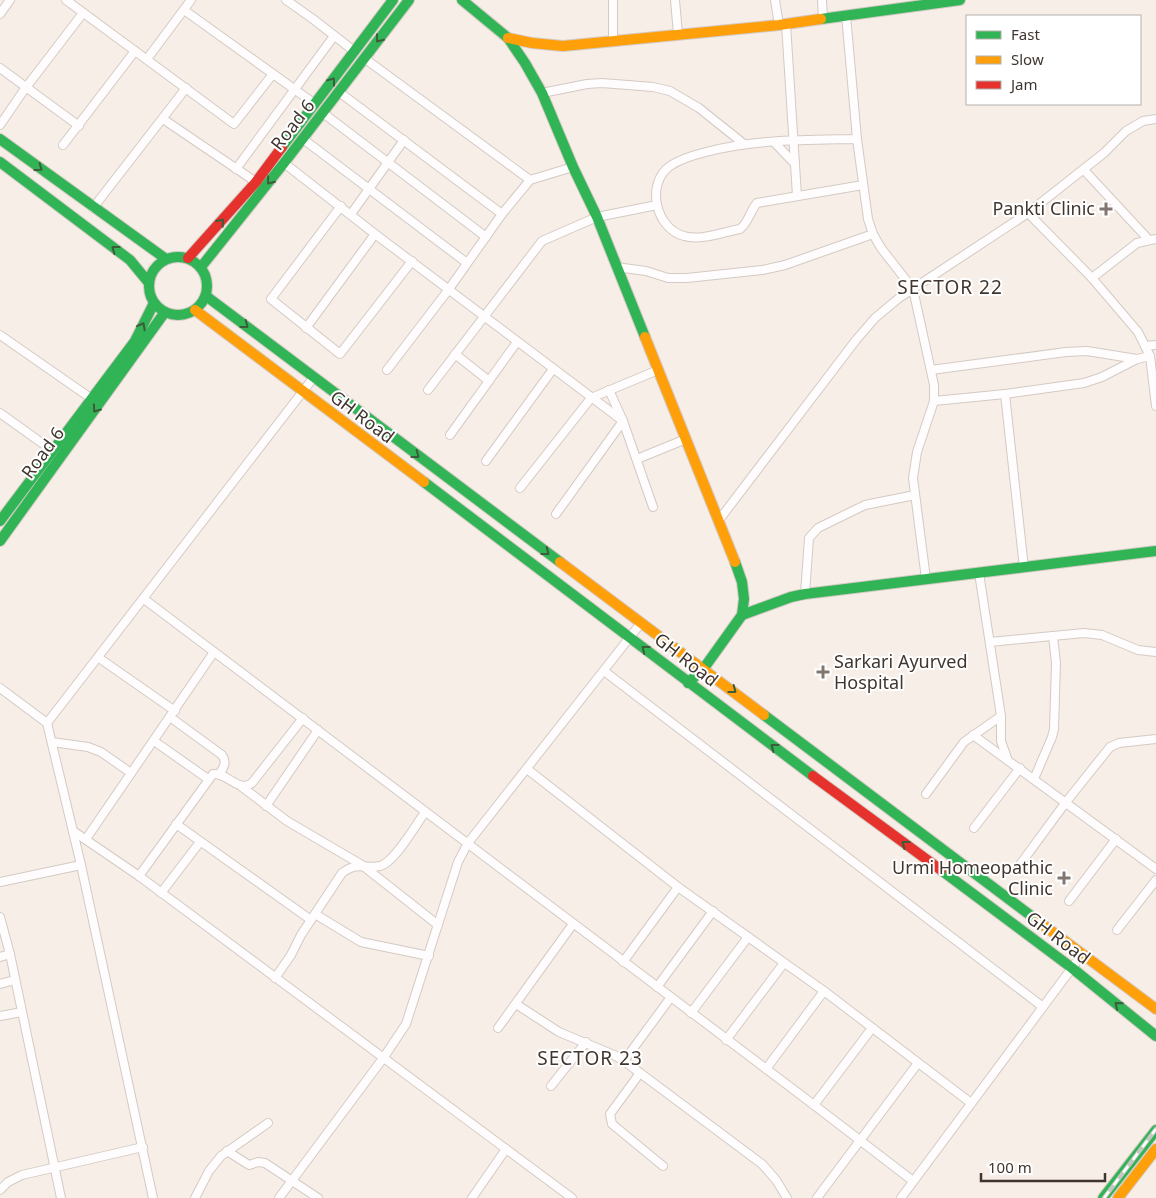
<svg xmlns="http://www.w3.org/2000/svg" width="1156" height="1198" viewBox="0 0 1156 1198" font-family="'Noto Sans',sans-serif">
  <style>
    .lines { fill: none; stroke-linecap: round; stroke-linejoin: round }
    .street-casing { stroke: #d4cac4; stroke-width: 10 }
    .fast-casing { stroke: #d4cac4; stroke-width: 12 }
    .slow-casing { stroke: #d4cac4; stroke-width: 12 }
    .jam-casing { stroke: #d4cac4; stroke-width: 12 }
    .street { stroke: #fefcfc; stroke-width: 8 }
    .fast { stroke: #30b455; stroke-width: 10 }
    .slow { stroke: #ff9f0a; stroke-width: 10 }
    .jam { stroke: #e5322d; stroke-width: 10 }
    .rail-casing { stroke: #c8c6c4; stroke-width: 4.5 }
    .rail { stroke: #fff; stroke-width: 2.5; stroke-dasharray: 8; stroke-linecap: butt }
    .oneway { stroke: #3c5c3a }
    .poi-dot { fill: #817670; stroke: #fff; stroke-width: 2 }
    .labels { text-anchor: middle; stroke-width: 4; stroke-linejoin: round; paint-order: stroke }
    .street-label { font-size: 18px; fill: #41362f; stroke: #fff }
    .poi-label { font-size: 18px; fill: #41362f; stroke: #fff; text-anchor: end }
    .neighbourhood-label { font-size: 19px; letter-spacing: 1px; fill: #41362f; stroke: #fff }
  </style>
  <rect width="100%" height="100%" fill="#f8eee8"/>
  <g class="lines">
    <defs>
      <g id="street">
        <path d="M66 0 234 124 273 74"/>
        <path d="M286 0 313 19 354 51"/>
        <path d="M613 0V42"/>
        <path d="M675 0 678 34"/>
        <path d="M775 0 779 25"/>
        <path d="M822 0 823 19"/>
        <path d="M184 10 315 104"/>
        <path d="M0 14 10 0"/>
        <path d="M846 15 857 139 868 219 873 234 881 248 913 289 934 385V401L917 452 913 478 926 579"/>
        <path d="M786 24 797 196"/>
        <path d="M364 58 530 180"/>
        <path d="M147 59 191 0"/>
        <path d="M0 68 79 126"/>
        <path d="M339 92 502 214"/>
        <path d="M542 93 587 84 602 83 653 87 670 91 699 108 744 144"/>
        <path d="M323 113 486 237"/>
        <path d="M163 119 256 182"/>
        <path d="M0 125 24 90 83 13"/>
        <path d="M303 139 467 263"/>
        <path d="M857 139C806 140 755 139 706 152 694 155 680 159 670 166 645 184 656 229 684 236 701 241 723 232 740 229 749 222 750 211 757 203L863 185"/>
        <path d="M774 142 794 163"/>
        <path d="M63 145 135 51"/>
        <path d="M284 163 375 234 623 421 653 507"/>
        <path d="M236 169 334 36"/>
        <path d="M1084 170 1149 240"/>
        <path d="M341 206 271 299 340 354 412 261"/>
        <path d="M93 208 186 88"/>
        <path d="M1028 213 1092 278 1138 332 1150 356 1156 406"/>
        <path d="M351 214 404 140"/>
        <path d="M616 267 646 271 668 278H687L762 270 785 265 873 234"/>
        <path d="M1092 278 1137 243 1156 239"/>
        <path d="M306 328 375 234"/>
        <path d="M0 335 92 399"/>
        <path d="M1145 346 1156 345"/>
        <path d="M455 354 489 381"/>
        <path d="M387 370 449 289 502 214 530 180 573 167"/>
        <path d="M931 370 1066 352 1087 351 1137 359"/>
        <path d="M428 390 542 241 597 217 657 205"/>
        <path d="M1005 394 1024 568"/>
        <path d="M934 401 1005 394 1084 383 1102 377 1137 359 1150 356"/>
        <path d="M0 413 53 451"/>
        <path d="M450 435 517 342"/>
        <path d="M637 459 686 439"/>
        <path d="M486 461 553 369"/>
        <path d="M520 488 591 398 658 370"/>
        <path d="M556 514 623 421 609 390"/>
        <path d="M719 520 856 340 875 318 899 298 1028 213 1104 153 1126 131 1143 121 1156 119"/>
        <path d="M979 573 1001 716V741L1007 758"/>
        <path d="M805 594 809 538 818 528 865 505 915 495"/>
        <path d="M144 599 814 1105 913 1181"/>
        <path d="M990 642 1084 633 1102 635 1138 650 1156 652"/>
        <path d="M99 658 175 711"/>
        <path d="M604 671 1043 1007"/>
        <path d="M0 688 47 723 314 377"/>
        <path d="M170 717 222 755C227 762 224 767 220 773"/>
        <path d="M47 723 81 865 153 1198"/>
        <path d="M973 735 1156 869"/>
        <path d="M154 741 208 779"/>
        <path d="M52 742 88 747 101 752 131 773"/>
        <path d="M527 769 678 887"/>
        <path d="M1034 779 1052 737 1054 729 1056 663 1053 636"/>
        <path d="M242 787 287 821 362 865 438 925"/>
        <path d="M926 794 964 742 1001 716"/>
        <path d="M266 806 318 730"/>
        <path d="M176 824 311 920"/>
        <path d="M974 828 1020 768"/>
        <path d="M73 831 139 876 572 1198"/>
        <path d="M86 839 214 652"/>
        <path d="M1019 866 1066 802 1110 747 1119 743 1156 739"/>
        <path d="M139 876 213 774C229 773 238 793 252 783L303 718"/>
        <path d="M0 882 81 865"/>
        <path d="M161 893 200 842"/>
        <path d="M1069 901 1116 839"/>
        <path d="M315 914 361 942 429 956"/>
        <path d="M0 917 10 954 61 1198"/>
        <path d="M1117 930 1156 880"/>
        <path d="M0 957 10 954"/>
        <path d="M623 962 678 887 824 991 971 1103"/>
        <path d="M275 978 291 955 301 935 342 873C358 861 365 869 380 866 394 863 416 825 425 812"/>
        <path d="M0 984 15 980"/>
        <path d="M657 987 713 911"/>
        <path d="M516 1004 559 1032 614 1055 624 1061 762 1164 776 1180 787 1198"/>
        <path d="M691 1013 748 937"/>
        <path d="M0 1016 22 1012"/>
        <path d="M498 1028 573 924"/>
        <path d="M726 1040 784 963"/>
        <path d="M624 1061 671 997"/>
        <path d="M766 1069 824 991"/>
        <path d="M640 1073 610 1114 612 1124 663 1166"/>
        <path d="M551 1086 586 1042"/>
        <path d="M814 1105 872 1028"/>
        <path d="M227 1151 249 1165 258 1162 265 1163 318 1198"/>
        <path d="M0 1190 8 1182 22 1175 143 1147"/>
        <path d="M195 1198 209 1171 221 1156 268 1123"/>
        <path d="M279 1198 384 1057 406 1024 458 862 468 843 641 623"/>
        <path d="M472 1198 506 1149"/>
        <path d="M817 1198 918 1063"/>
        <path d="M901 1198 1083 953"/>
      </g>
      <g id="fast">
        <path d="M462 0 508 38 525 63 542 93 573 167 597 217 645 337"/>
        <path d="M821 19 960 0"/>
        <path d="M0 139 166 259"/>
        <path d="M282 147 393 0"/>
        <path d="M0 162 130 260 149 283"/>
        <circle cx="178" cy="286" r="29"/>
        <path d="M201 267 284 163 409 0"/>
        <path d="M206 296 560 562"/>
        <path d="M424 482C554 580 683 679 813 776"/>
        <path d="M0 521 135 341 154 303"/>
        <path d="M0 541 165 312"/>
        <path d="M742 615 791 597 805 594 1156 551"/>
        <path d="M688 683 704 668 742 615 744 599 742 582 735 562"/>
        <path d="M764 715 1038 921"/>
        <path d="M941 870 1072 968 1156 1036"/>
        <path d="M1103 1198 1156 1130"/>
      </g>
      <g id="slow">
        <path d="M508 38 532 43 563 46 779 25 821 19"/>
        <path d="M195 310 424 482"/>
        <path d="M645 337 735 562"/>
        <path d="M560 562 764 715"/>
        <path d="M1038 921 1156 1009"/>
        <path d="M1118 1198 1156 1149"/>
      </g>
      <g id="jam">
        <path d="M188 258 256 182 282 147"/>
        <path d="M813 776 941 870"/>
      </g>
    </defs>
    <use href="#street" class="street-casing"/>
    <use href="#fast" class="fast-casing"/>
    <use href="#slow" class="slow-casing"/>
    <use href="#jam" class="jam-casing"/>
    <use href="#street" class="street"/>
    <use href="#fast" class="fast"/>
    <use href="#slow" class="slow"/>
    <use href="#jam" class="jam"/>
    <defs>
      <path id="rail" d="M1104 1198 1156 1129"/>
    </defs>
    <use href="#rail" class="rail-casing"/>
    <use href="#rail" class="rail"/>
  </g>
  <defs><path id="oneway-chevron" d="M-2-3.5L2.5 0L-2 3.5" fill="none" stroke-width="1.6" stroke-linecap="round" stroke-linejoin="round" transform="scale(1.25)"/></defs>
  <g class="oneway">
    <use href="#oneway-chevron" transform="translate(379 39) rotate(128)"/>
    <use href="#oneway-chevron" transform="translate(332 81) rotate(-53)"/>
    <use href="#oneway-chevron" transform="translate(39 168) rotate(36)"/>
    <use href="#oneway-chevron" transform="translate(270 181) rotate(129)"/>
    <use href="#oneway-chevron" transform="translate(221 222) rotate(-49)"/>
    <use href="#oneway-chevron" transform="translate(115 249) rotate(-143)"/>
    <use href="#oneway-chevron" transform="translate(245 325) rotate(37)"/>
    <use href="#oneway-chevron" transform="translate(142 326) rotate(-62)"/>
    <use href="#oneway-chevron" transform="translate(96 409) rotate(126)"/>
    <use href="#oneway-chevron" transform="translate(416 455) rotate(37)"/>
    <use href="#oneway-chevron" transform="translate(546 552) rotate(37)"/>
    <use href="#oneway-chevron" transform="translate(645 649) rotate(-142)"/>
    <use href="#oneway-chevron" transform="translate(733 690) rotate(37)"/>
    <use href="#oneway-chevron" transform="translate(774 747) rotate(-143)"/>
    <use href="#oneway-chevron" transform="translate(905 844) rotate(-143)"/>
    <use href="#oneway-chevron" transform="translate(1118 1005) rotate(-141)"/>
  </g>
  <g class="poi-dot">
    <path d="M1103.5 201.5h5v5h5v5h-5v5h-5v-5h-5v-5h5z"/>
    <path d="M820.5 664.5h5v5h5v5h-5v5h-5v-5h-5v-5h5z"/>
    <path d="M1061.5 870.5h5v5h5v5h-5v5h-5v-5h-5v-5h5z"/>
  </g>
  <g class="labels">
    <g class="street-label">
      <text transform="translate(293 125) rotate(-52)" y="6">Road 6</text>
      <text transform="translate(362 417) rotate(37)" y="6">GH Road</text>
      <text transform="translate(43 453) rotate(-54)" y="6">Road 6</text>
      <text transform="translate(686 660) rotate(38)" y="6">GH Road</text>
      <text transform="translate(1058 938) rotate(37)" y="6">GH Road</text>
    </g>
    <g class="poi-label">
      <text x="1095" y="215">Pankti Clinic</text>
      <text x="834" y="668" text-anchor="start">Sarkari Ayurved<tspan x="834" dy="21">Hospital</tspan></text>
      <text x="1053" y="874">Urmi Homeopathic<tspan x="1053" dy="21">Clinic</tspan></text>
    </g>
    <g class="neighbourhood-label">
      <text x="950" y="294">SECTOR 22</text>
      <text x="590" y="1065">SECTOR 23</text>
    </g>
  </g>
  <rect x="966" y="15" width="175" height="90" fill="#ffffff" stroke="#b3afac"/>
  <rect x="976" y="31" width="25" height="8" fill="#30b455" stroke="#b3afac"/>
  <text x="1011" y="40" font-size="15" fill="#41362f">Fast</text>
  <rect x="976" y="56" width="25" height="8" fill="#ff9f0a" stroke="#b3afac"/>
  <text x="1011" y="65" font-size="15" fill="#41362f">Slow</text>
  <rect x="976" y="81" width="25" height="8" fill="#e5322d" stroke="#b3afac"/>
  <text x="1011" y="90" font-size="15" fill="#41362f">Jam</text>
  <path d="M981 1173v8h124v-8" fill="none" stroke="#41362f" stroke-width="2.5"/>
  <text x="988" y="1173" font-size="15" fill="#41362f" stroke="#ffffff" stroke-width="4" paint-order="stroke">100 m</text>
</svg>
